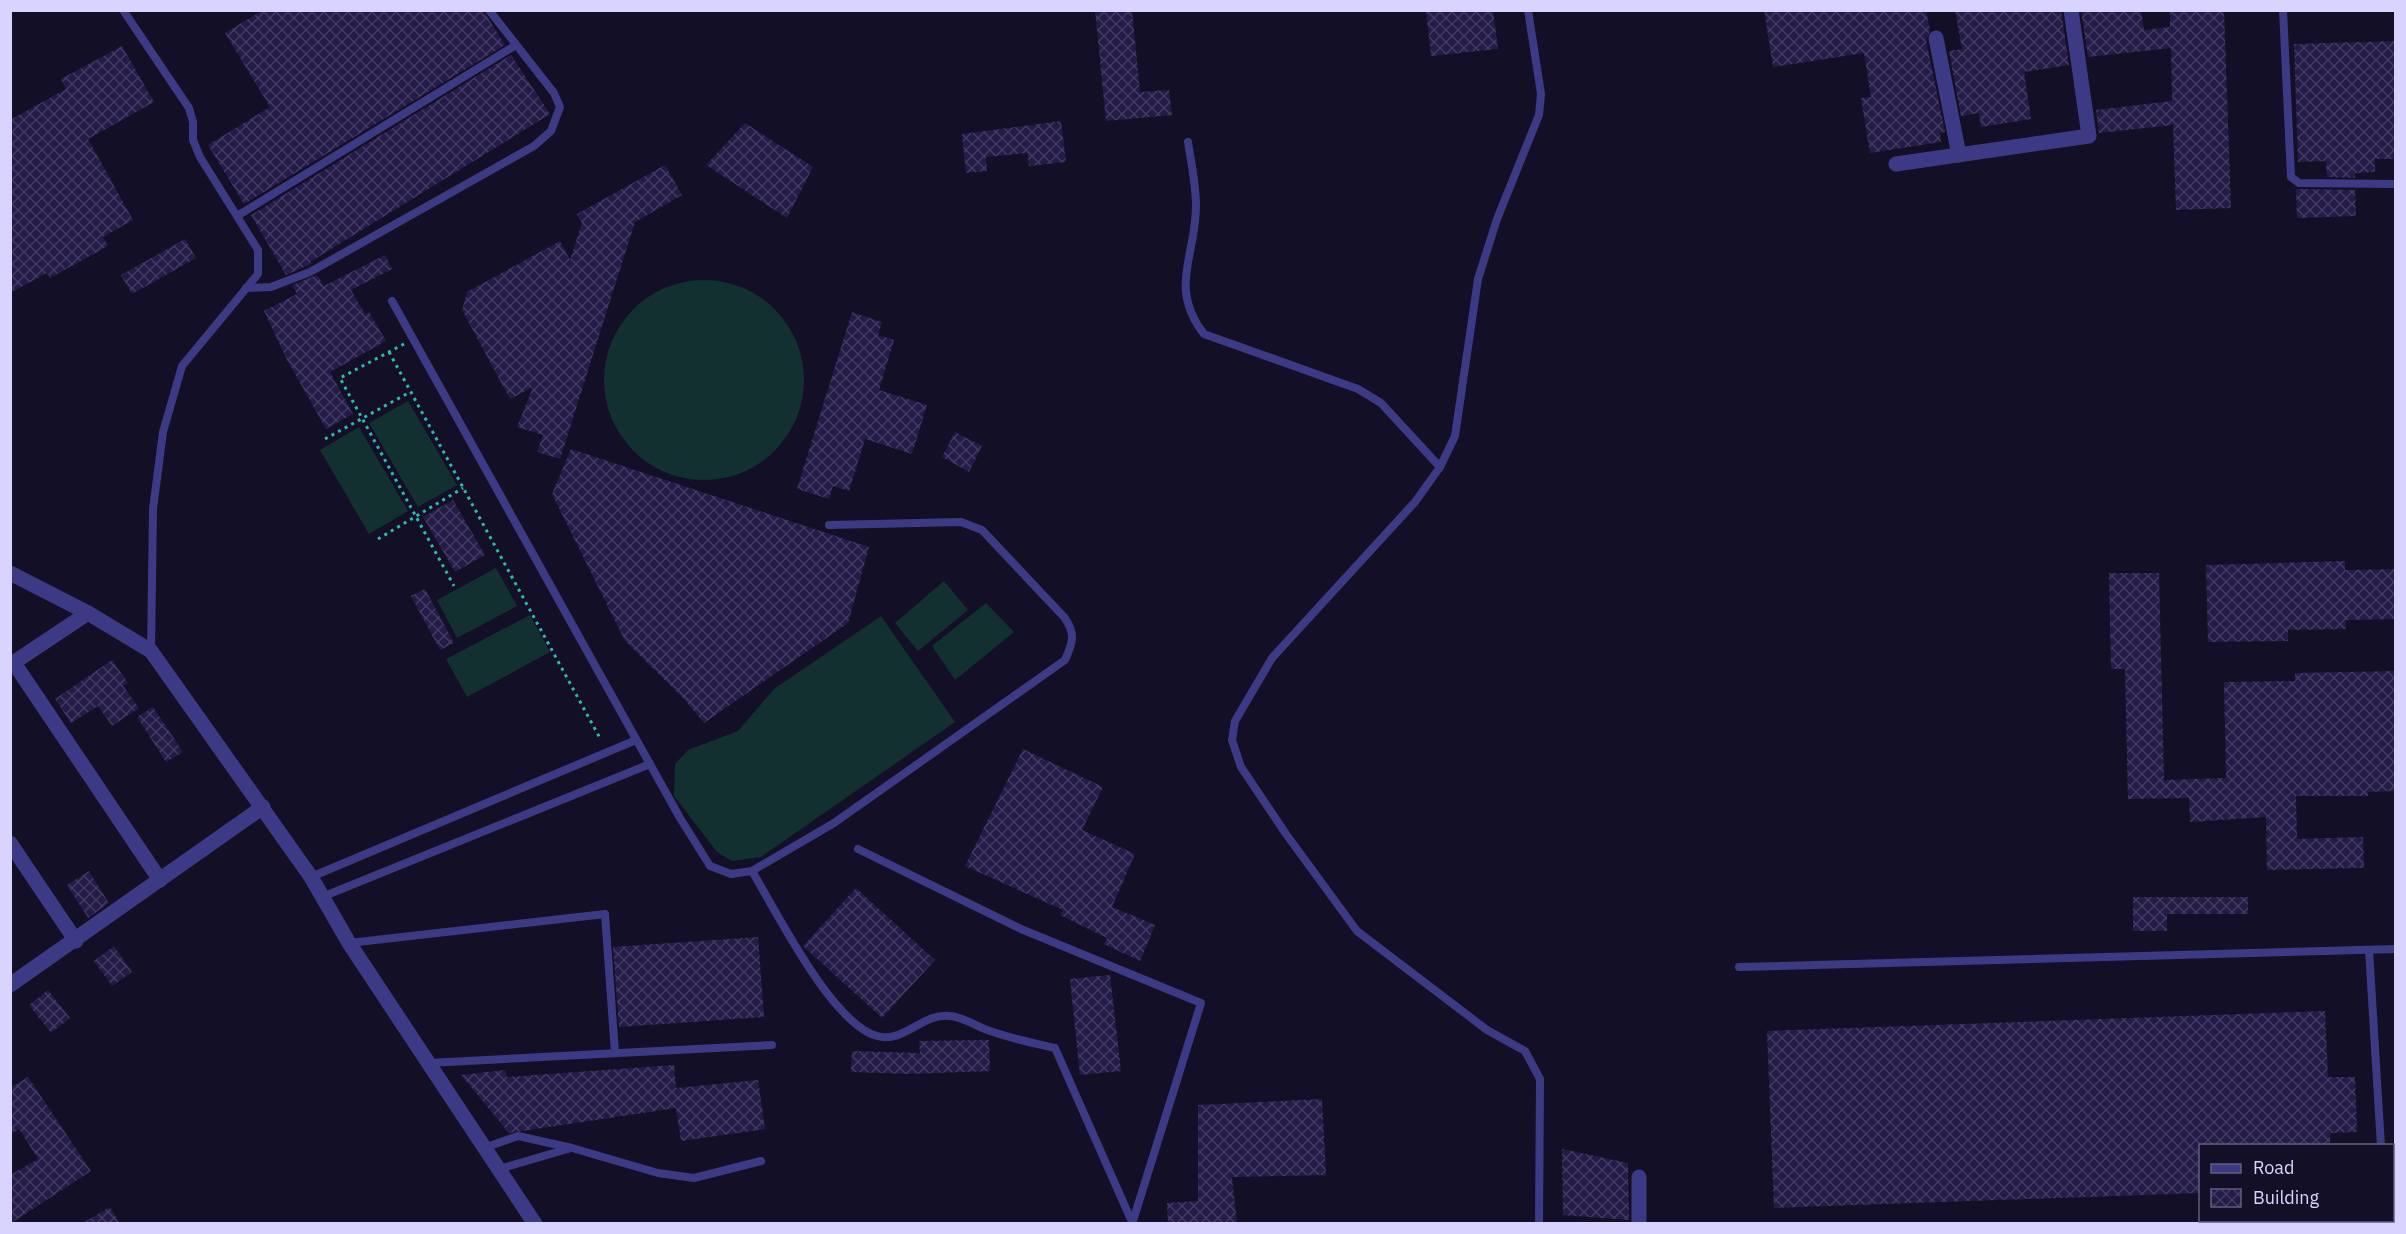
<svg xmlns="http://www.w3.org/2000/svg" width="2406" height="1234" viewBox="0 0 2406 1234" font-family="'IBM Plex Sans',sans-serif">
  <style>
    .grass { fill: #12302f }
    .building { fill: url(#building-cross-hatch) }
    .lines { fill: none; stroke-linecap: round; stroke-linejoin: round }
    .path { stroke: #2fb8b0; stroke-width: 3; stroke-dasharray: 3 4.5; stroke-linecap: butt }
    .lane { stroke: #3d3a85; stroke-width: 8 }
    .street { stroke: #3d3a85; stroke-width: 15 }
  </style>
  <defs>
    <pattern id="building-cross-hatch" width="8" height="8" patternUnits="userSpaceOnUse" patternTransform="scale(1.5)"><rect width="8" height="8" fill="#241b47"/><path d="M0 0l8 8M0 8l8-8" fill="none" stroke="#433b63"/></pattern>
  </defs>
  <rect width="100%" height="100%" fill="#130f26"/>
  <g class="grass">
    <circle cx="704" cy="380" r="100"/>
    <path d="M408 401 457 485 418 507 369 423Z"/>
    <path d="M359 427 408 511 369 534 320 450Z"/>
    <path d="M496 568 517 606 457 638 437 600Z"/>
    <path d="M944 581 968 610 918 651 895 623Z"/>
    <path d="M986 603 1014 632 955 680 932 646Z"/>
    <path d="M530 615 550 652 467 697 446 659Z"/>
    <path d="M881 616 955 722 761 857 732 861 717 852 674 796 675 764 688 750 738 731 774 689Z"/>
  </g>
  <g class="building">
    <path d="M263 10H483L505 45 244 204 208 145 270 107 225 33Z"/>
    <path d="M1095 10H1132L1140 92 1169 90 1172 115 1106 121Z"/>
    <path d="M1426 10H1493L1498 49 1431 56Z"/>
    <path d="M1764 10H1926L1930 31 1926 40 1945 132 1940 133 1941 142 1870 153 1861 98 1871 97 1864 53 1773 67Z"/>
    <path d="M1955 10H2061L2069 65 2024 72 2031 119 1981 127 1979 113 1961 116 1949 51 1962 49Z"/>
    <path d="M2081 10H2141L2144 30 2170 27V10H2224L2231 208 2176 210 2173 125 2099 133 2096 110 2172 101 2171 48 2088 57Z"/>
    <path d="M2396 41V159H2375V172L2355 173V178L2327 177 2326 161 2298 162 2294 44Z"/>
    <path d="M122 46 154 102 88 139 133 220 103 237 108 246 50 278 47 273 10 293V120L66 89 61 79Z"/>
    <path d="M511 55 550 114 310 262 311 264 286 275 251 215Z"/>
    <path d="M1061 121 1066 162 1029 166 1027 153 986 157 987 171 966 173 962 134Z"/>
    <path d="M745 123 813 167 787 218 706 165Z"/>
    <path d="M665 165 682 195 635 222 560 459 537 452 543 435 517 427 533 387 510 399 462 310 467 292 560 241 570 260 582 223 577 214Z"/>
    <path d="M2296 189 2355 190 2356 216 2297 218Z"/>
    <path d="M185 239 196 258 132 294 121 275Z"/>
    <path d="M385 255 392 269 351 290 365 314 369 312 386 341 330 372 353 414 326 429 286 358 264 311 297 294 292 285 317 275 324 286Z"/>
    <path d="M852 312 882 322 878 335 894 340 879 390 927 405 912 454 865 439 849 491 833 486 829 499 797 489Z"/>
    <path d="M955 432 982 446 969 472 942 457Z"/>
    <path d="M571 449 869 547 848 623 704 723 683 698 625 641 552 494Z"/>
    <path d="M453 500 485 555 455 572 423 517Z"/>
    <path d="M2345 561V570L2396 569V619L2346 620V629L2288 630V641L2208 642 2206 565Z"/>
    <path d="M2109 573H2159L2164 780 2226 778 2224 682 2295 681V673L2396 671V791L2368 792V796H2296L2297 839 2363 837 2364 868 2267 870 2266 817 2190 822 2189 798 2128 799 2125 669H2111Z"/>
    <path d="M425 589 454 643 440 650 411 596Z"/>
    <path d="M112 660 128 683 123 686 139 708 112 726 98 706 71 723 55 699Z"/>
    <path d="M153 707 183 752 166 762 137 717Z"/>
    <path d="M1023 749 1103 787 1082 830 1135 854 1112 907 1155 925 1140 961 1104 944 1107 938 1060 915 1063 910 965 866Z"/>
    <path d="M89 871 109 903 88 918 67 885Z"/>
    <path d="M856 888 935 960 882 1018 803 946Z"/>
    <path d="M2133 897H2248V914H2167V931H2133Z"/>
    <path d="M758 937 764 1017 619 1027 613 947Z"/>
    <path d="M114 946 132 972 112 986 94 961Z"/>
    <path d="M1110 975 1121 1071 1080 1075 1070 979Z"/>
    <path d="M48 990 70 1018 51 1033 29 1005Z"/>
    <path d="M2325 1011 2328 1077H2355L2357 1132 2330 1133V1146H2200V1193L1774 1208 1767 1031Z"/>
    <path d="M989 1040 990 1071 909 1074 851 1072 852 1051 920 1053 919 1041Z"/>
    <path d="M674 1065 676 1088 758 1080 765 1129 681 1141 676 1108 509 1133 461 1075 505 1070 507 1077Z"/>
    <path d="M28 1077 91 1171 10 1224V1175L38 1159 19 1129 10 1135V1088Z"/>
    <path d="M1322 1099 1326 1175 1232 1177 1237 1224H1168L1167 1203 1198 1201V1105Z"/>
    <path d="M1562 1149 1628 1163 1629 1220 1563 1215Z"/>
    <path d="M110 1207 120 1224H81Z"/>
  </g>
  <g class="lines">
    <g class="path">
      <path d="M404 344 340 378 454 586"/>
      <path d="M389 352 601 740"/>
      <path d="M325 439 410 392"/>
      <path d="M378 539 463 488"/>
    </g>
    <g class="lane">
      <path d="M123 10 189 108 193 122V140L200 157 258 250V274L182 366 163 432 153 509 151 651"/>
      <path d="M1528 10 1541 94 1539 115 1497 219 1478 279 1455 436 1440 467 1415 502 1272 658 1235 721 1232 740 1241 767 1286 834 1357 931 1487 1030 1525 1051 1540 1079 1539 1224"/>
      <path d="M2283 10 2291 177 2299 183 2396 184"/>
      <path d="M1188 142C1191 162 1196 185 1196 206 1196 256 1168 288 1204 334L1358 389 1381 403 1440 467"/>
      <path d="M237 216 516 45"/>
      <path d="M246 288 271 287 310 272 534 146 551 131 560 107 554 93 489 10"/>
      <path d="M392 301 680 818 710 866 731 874 752 871 834 823 1065 660C1073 643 1076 633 1064 617L982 530 961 522 829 525"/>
      <path d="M858 849 1021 929 1201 1003 1132 1224"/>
      <path d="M752 871C776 911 832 1024 877 1036 904 1044 923 1012 950 1016 964 1017 979 1028 993 1032 1013 1039 1034 1043 1055 1048L1132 1222"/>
      <path d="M311 877 636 740"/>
      <path d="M322 897 650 764"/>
      <path d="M349 943 605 914 615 1053"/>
      <path d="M2369 950 2381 1146"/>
      <path d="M1739 967 2396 949"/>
      <path d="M429 1063 772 1045"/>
      <path d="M484 1148 518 1136 572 1148 658 1173 694 1178 761 1161"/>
      <path d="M499 1169 571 1148"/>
    </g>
    <g class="street">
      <path d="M1936 38 1959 155"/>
      <path d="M1896 164 2089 136 2071 10"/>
      <path d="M10 573 88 613 151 651 311 877 349 943 535 1224"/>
      <path d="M14 663 160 880"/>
      <path d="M10 665 88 613"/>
      <path d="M10 843 76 941"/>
      <path d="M10 985 263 807"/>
      <path d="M1639 1177V1224"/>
    </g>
  </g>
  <rect width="2406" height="1234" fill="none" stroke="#d9d4ff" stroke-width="24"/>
  <rect x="2199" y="1144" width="195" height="78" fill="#130f26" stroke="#625e7d" stroke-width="1.5"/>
  <rect x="2211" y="1164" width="30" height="9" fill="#3d3a85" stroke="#625e7d" stroke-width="1.5"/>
  <text x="2253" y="1174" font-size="18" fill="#d9d4ff">Road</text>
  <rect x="2211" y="1189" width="30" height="18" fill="url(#building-cross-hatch)" stroke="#625e7d" stroke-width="1.5"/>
  <text x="2253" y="1204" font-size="18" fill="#d9d4ff">Building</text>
</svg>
